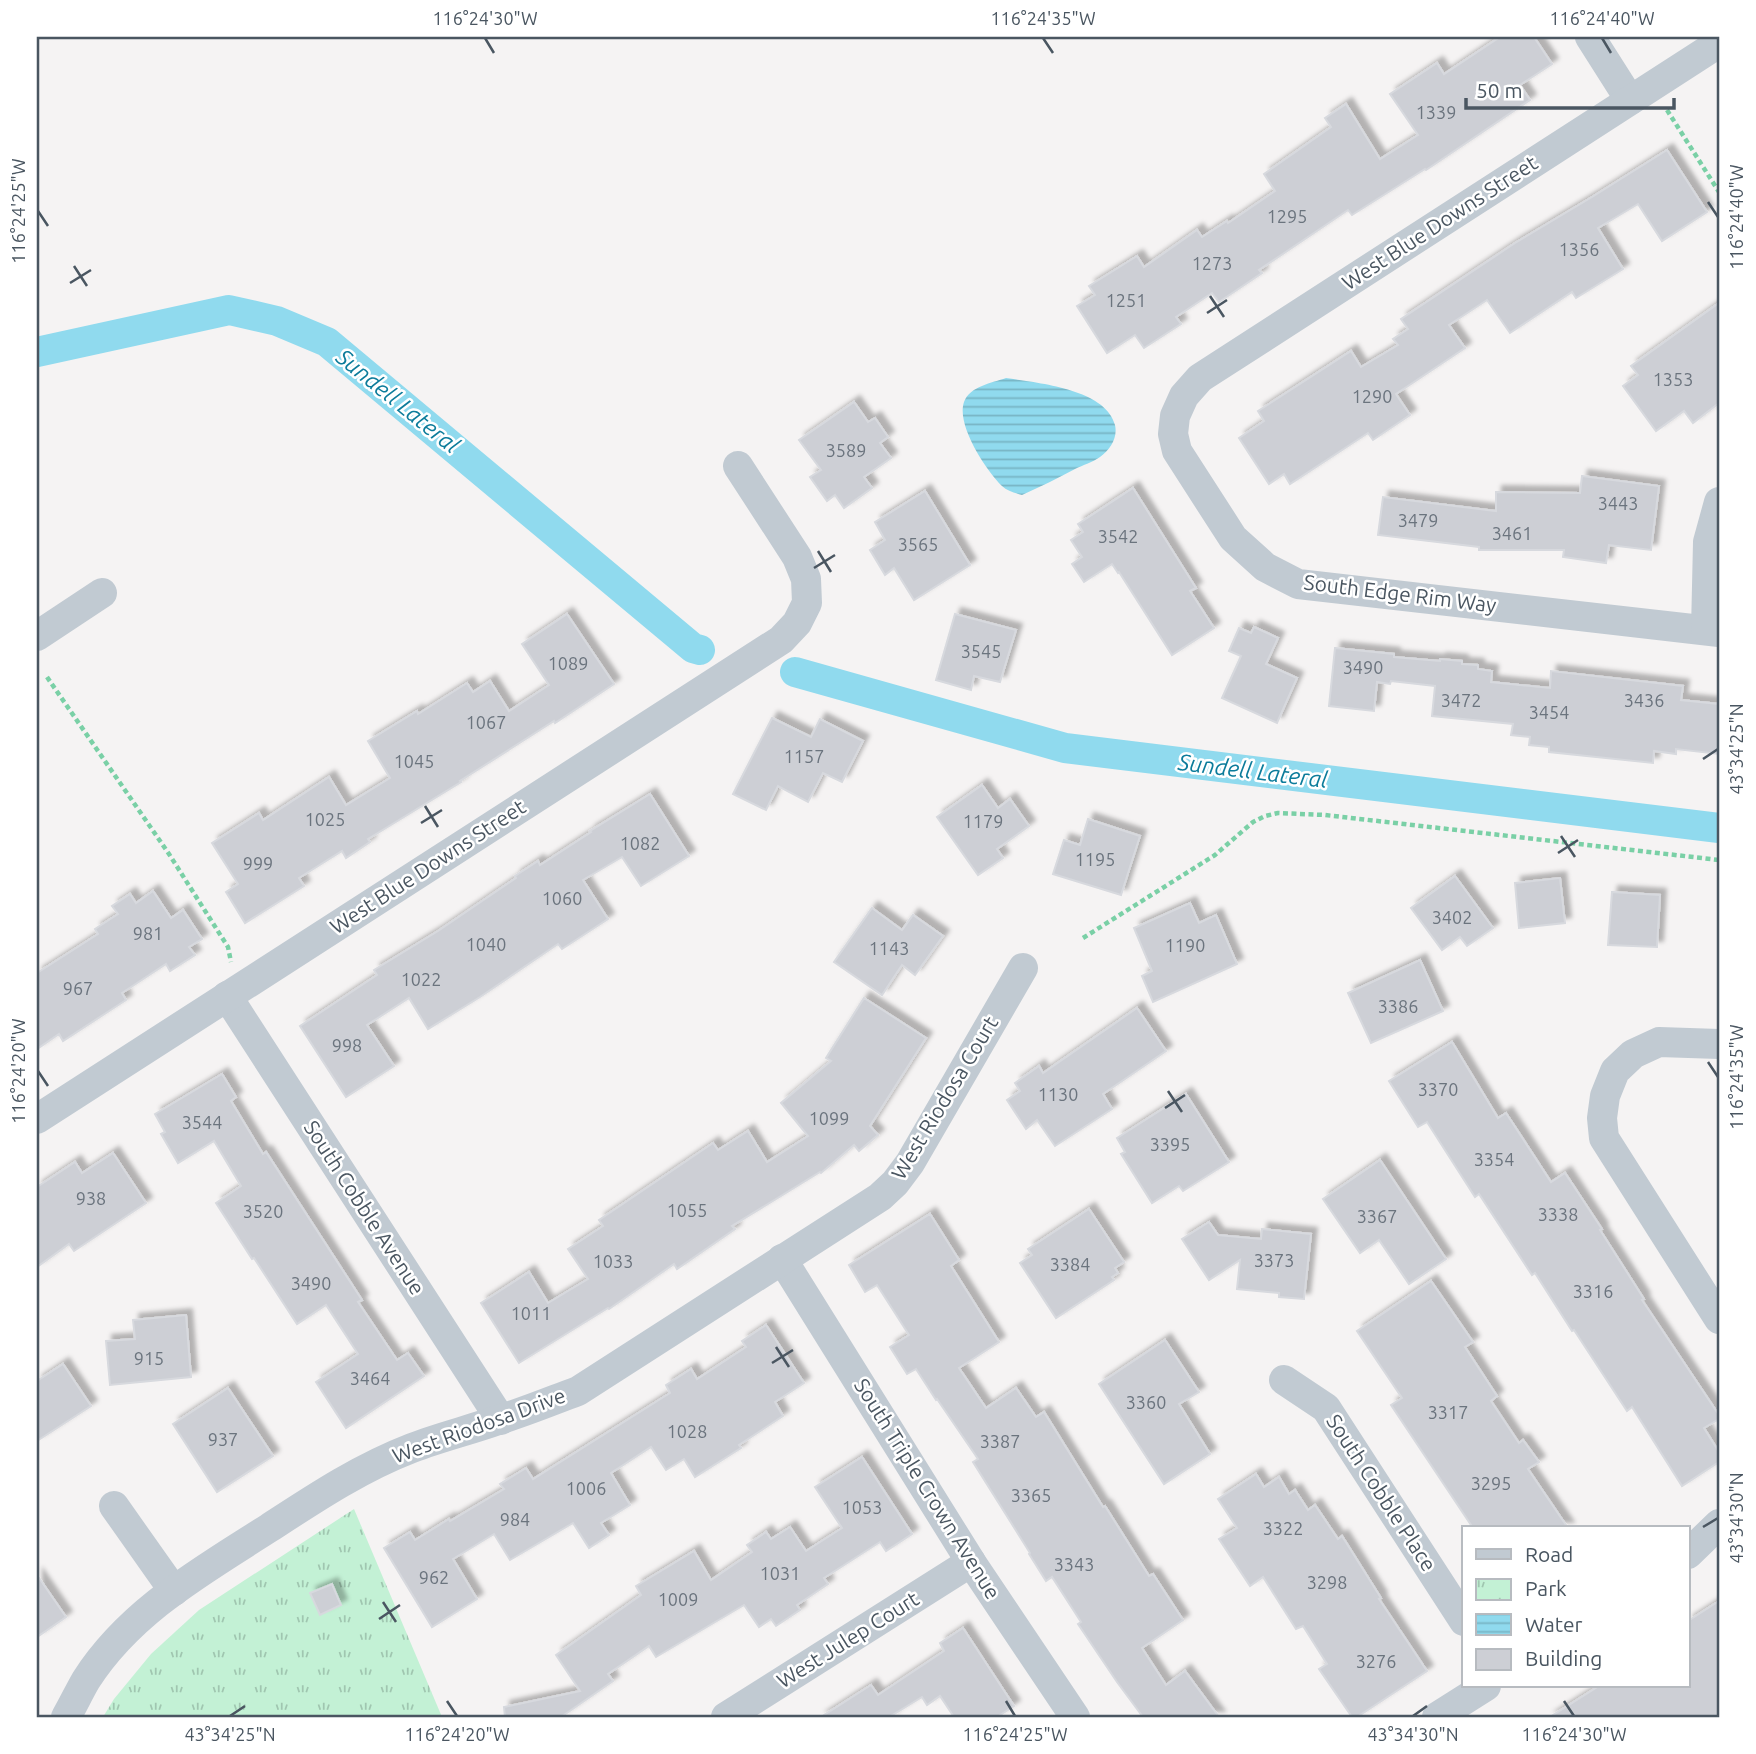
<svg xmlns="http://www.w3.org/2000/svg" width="1756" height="1754" viewBox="0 0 1756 1754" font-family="Ubuntu,sans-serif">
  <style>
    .park { fill: url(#park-tufts) }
    .water { fill: url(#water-rules) }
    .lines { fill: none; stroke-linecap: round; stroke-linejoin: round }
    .canal { stroke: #90daee; stroke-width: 30 }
    .building { fill: #cdcfd5; stroke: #d7d9de; stroke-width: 2; filter: url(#shadow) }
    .path { stroke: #7ad0a6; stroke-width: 4.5; stroke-dasharray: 5 3.5; stroke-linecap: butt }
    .street { stroke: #c1cad2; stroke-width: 30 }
    .ticks { fill: none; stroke: #4a5661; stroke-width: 2.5 }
    .labels { text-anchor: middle; stroke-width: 5; stroke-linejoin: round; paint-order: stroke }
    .number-label { font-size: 18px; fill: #6b747e }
    .street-label { font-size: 21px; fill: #4a5661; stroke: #fff }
    .water-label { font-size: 23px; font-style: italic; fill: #0c7c9b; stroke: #fff }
    .neatline { fill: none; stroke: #4a5661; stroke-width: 2.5 }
    .ticks-label { font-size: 18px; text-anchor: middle; fill: #4a5661 }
  </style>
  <defs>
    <pattern id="park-tufts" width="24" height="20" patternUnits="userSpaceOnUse" patternTransform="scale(1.75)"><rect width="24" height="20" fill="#c3f1d5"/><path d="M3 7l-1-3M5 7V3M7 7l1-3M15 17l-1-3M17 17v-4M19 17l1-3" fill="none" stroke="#a0c6b0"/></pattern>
    <pattern id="water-rules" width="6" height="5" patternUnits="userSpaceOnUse" patternTransform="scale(1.75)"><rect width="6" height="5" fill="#90daee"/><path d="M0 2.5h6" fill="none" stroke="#78b4c4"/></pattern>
    <filter id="shadow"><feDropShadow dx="6" dy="-6" stdDeviation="2" flood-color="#0004"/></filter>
  </defs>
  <rect width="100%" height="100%" fill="#f5f3f3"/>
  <path class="park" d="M354 1509 442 1717H103L114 1699 151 1654 199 1610Z"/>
  <path class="water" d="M1006 378C1038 383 1106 389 1115 425 1118 438 1110 450 1100 457 1093 462 1083 465 1075 469 1058 478 1040 487 1022 495 1015 493 1007 491 1002 486 986 470 956 425 964 402 970 386 992 383 1006 378Z"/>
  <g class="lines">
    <g class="canal">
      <path d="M37 352 229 310 277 321 327 342 693 648 700 650"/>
      <path d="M795 672 1065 748 1719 828"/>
    </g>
  </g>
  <g class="building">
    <path d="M1500 37H1534L1552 64 1520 85 1530 100 1426 170 1425 169 1352 215 1348 210 1259 270 1262 273 1219 302 1212 293 1176 317 1181 324 1144 348 1135 335 1107 353 1077 306 1095 295 1089 286 1137 256 1144 267 1197 230 1202 237 1227 221 1228 223 1275 191 1264 174 1331 127 1325 118 1346 104 1380 159 1418 135 1390 94 1437 63 1444 74Z"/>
    <path d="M1667 150 1707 212 1662 241 1638 204 1598 228 1623 269 1576 298 1572 292 1510 333 1487 300 1449 325 1465 348 1396 394 1410 415 1373 440 1368 433 1290 484 1284 474 1269 484 1239 438 1264 421 1258 411 1351 351 1361 367 1398 345 1393 339 1408 329 1401 319 1515 243 1592 197Z"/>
    <path d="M1719 303V403L1693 423 1684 411 1656 431 1623 386 1638 375 1631 366Z"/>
    <path d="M854 402 868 422 875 418 888 437 880 443 891 458 864 477 872 488 844 508 835 495 827 501 810 477 821 470 799 440Z"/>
    <path d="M1582 476 1659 486 1651 550 1609 545 1606 563 1563 557 1564 550H1479V547L1378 535 1383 497 1496 511V492L1580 493Z"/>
    <path d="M1133 488 1196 588 1190 591 1214 628 1172 655 1119 572 1118 573 1112 564 1084 582 1072 564 1082 557 1071 540 1083 532 1078 524Z"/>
    <path d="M925 491 970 565 914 600 894 568 885 575 870 550 885 540 875 522Z"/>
    <path d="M567 614 614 684 555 723 554 721 460 781 461 782 368 839 370 842 346 858 342 851 299 878 304 886 245 923 226 892 238 884 212 843 259 813 263 820 329 777 346 805 390 778 368 741 417 711 418 714 467 683 473 692 490 681 509 711 549 685 522 644Z"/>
    <path d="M955 614 1016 630 1000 682 974 676 971 690 936 680Z"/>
    <path d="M1254 627 1278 638 1266 664 1297 678 1277 723 1222 698 1241 656 1229 651 1239 628 1251 633Z"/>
    <path d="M1335 648 1394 654V657L1440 661V659L1462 661V664L1478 665V669L1492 671 1491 682 1550 688 1551 671 1683 686 1681 700 1719 704V754L1676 749V754L1654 751 1653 763 1549 752V747L1529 745 1530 737 1511 735 1513 724 1432 716 1435 686 1391 681 1390 684 1377 682 1374 711 1329 706Z"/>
    <path d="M772 718 811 737 820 719 863 741 842 782 823 773 808 802 778 786 766 810 733 794Z"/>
    <path d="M982 785 998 808 1010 799 1029 826 997 849 1003 858 978 875 937 817Z"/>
    <path d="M650 794 689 856 641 886 622 857 583 880 608 919 562 949 558 944 480 997 428 1029 409 998 367 1025 394 1066 346 1097 300 1026 377 975 374 970 438 931 516 878 515 876 538 861 540 865 591 832 590 831Z"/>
    <path d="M1088 819 1140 836 1121 895 1053 874 1064 840 1080 845Z"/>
    <path d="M1455 876 1493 928 1467 946 1460 937 1442 950 1411 908Z"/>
    <path d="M1560 878 1565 923 1519 928 1515 883Z"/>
    <path d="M153 891 171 918 183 910 202 939 189 947 195 955 170 971 166 964 122 993 126 1000 63 1041 59 1034 37 1049V973L98 934 95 929 118 914 112 906 130 894 136 903Z"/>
    <path d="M1612 892 1660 895 1657 947 1608 945Z"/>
    <path d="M1190 903 1199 923 1216 915 1237 964 1153 1002 1142 976 1152 971 1134 928Z"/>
    <path d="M872 908 902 930 913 915 943 936 915 975 902 965 882 995 834 962Z"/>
    <path d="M1420 960 1443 1011 1371 1043 1348 993Z"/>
    <path d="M864 998 926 1038 870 1126 878 1135 859 1151 854 1145 821 1173 820 1172 732 1226 735 1229 677 1269 674 1264 609 1309 608 1308 519 1363 481 1303 529 1272 548 1303 588 1279 568 1249 603 1226 599 1220 713 1143 718 1150 748 1131 767 1162 808 1136 781 1103 831 1061 826 1058Z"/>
    <path d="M1137 1008 1166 1051 1103 1094 1112 1109 1055 1146 1037 1120 1026 1129 1007 1100 1020 1091 1015 1083 1039 1066 1043 1073Z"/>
    <path d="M1452 1042 1498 1118 1506 1113 1551 1182 1565 1173 1602 1229 1600 1230 1644 1299 1642 1300 1719 1415V1419L1704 1428 1719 1452V1462L1682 1486 1632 1407 1627 1411 1574 1330 1572 1331 1535 1273 1532 1275 1479 1194 1475 1197 1427 1122 1418 1127 1389 1081Z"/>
    <path d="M222 1074 236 1097 231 1101 263 1154 266 1152 362 1300 358 1302 397 1360 408 1353 424 1376 346 1428 316 1382 358 1354 326 1305 297 1324 254 1258 252 1259 216 1203 241 1186 214 1141 178 1163 161 1134 165 1132 155 1114Z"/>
    <path d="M1186 1094 1229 1162 1183 1191 1179 1186 1152 1203 1121 1154 1125 1152 1117 1138Z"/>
    <path d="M113 1153 146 1203 74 1251 69 1244 37 1267V1187L75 1162 82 1173Z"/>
    <path d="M1380 1160 1446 1259 1409 1284 1379 1240 1360 1253 1323 1199Z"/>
    <path d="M1089 1209 1124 1262 1115 1268 1118 1273 1112 1277 1114 1280 1056 1318 1020 1263 1032 1255 1028 1249Z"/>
    <path d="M930 1214 959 1260 951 1266 999 1342 959 1368 986 1408 1016 1388 1036 1417 1044 1412 1103 1507 1105 1506 1149 1576 1153 1574 1183 1620 1142 1648 1166 1685 1185 1671 1219 1717H1143L1117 1682 1078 1624 1081 1622 1052 1577 1046 1581 1029 1554 1030 1553 973 1462 978 1459 937 1399 936 1400 916 1369 907 1374 890 1347 909 1335 877 1285 865 1292 849 1265Z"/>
    <path d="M1209 1222 1218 1235 1261 1239 1262 1229 1311 1234 1304 1299 1279 1297V1293L1237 1289 1240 1260 1209 1280 1182 1239Z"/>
    <path d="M1431 1281 1473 1342 1465 1347 1497 1396 1491 1401 1519 1443 1523 1440 1539 1462 1528 1469 1568 1528H1473L1391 1405 1402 1398 1357 1331Z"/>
    <path d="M186 1315 191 1377 110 1385 106 1341 135 1339 133 1320Z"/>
    <path d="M766 1325 804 1383 775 1402 783 1416 739 1445 741 1448 695 1477 684 1459 666 1470 651 1447 611 1473 630 1505 601 1523 609 1535 589 1548 573 1523 510 1560 494 1534 453 1559 477 1599 432 1627 384 1548 410 1532 415 1540 449 1519 450 1521 504 1489 500 1484 526 1468 533 1479 670 1393 666 1385 691 1369 697 1379 746 1347 742 1341Z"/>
    <path d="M1165 1340 1199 1392 1179 1404 1210 1454 1164 1484 1099 1384Z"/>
    <path d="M63 1364 91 1406 37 1441V1381Z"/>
    <path d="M228 1388 273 1456 217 1492 173 1424Z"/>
    <path d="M862 1457 912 1534 886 1551 880 1542 824 1578 828 1584 797 1605 800 1610 776 1626 771 1619 759 1627 744 1605 656 1657 649 1646 608 1674 613 1681 561 1717H505L504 1707 580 1691 556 1655 641 1595 636 1586 694 1551 711 1580 752 1552 747 1545 766 1532 771 1539 790 1527 806 1551 842 1528 815 1487Z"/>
    <path d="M1256 1474 1264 1487 1279 1477 1289 1494 1295 1490 1308 1510 1315 1505 1338 1539 1342 1536 1381 1598 1379 1599 1427 1671 1357 1717H1352L1319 1669 1327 1664 1303 1626 1296 1629 1263 1577 1250 1586 1219 1539 1237 1528 1218 1499Z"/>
    <path d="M37 1575 66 1617 37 1637Z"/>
    <path d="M332 1584 341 1605 320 1615 310 1593Z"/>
    <path d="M1719 1601V1717H1550L1599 1686H1688V1621Z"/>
    <path d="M963 1628 1014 1706 997 1717H954L940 1696 927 1705 922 1697 891 1716 892 1717H821L871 1685 878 1695 944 1651 940 1643Z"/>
  </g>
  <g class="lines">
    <g class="path">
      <path d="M1667 110 1719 192"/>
      <path d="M47 677 169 854 228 947 231 962"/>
      <path d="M1083 938 1215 855 1253 822 1265 816 1278 813 1325 815 1719 860"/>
    </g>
    <g class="street">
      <path d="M1590 37 1630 100"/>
      <path d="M1719 43 1200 378 1184 396 1175 416 1173 434 1177 451 1233 538 1265 567 1298 584 1719 632"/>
      <path d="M1706 630 1708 542 1719 502"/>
      <path d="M37 636 102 593"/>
      <path d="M227 996 501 1420"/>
      <path d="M1719 1044 1659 1042 1633 1054 1615 1071 1605 1096 1602 1118 1604 1138 1719 1319"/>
      <path d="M37 1119 781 640 797 623 807 603 806 579 797 557 738 466"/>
      <path d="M782 1259 971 1562 1075 1717"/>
      <path d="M1284 1380 1326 1408 1464 1621"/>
      <path d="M114 1506 174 1591"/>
      <path d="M1688 1554 1719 1524"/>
      <path d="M66 1717C73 1705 79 1692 86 1680 130 1611 202 1571 269 1528 315 1498 360 1468 412 1448 440 1437 470 1430 498 1420 525 1412 551 1401 578 1391L880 1197 895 1183 910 1163 1023 968"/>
      <path d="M726 1717 971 1562"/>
      <path d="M1437 1717 1486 1686"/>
    </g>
  </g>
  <path class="ticks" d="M485 38 494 53M1043 38 1053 53M1602 38 1611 53M1708 202 1718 217M38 211 48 226M74 266 87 286M70 283 91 270M1210 296 1224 317M1207 313 1227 300M818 551 831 572M814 568 835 555M1703 759 1718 749M425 806 438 827M421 823 442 810M1561 836 1575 857M1558 853 1578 840M1708 1062 1718 1077M38 1071 48 1086M1168 1091 1182 1112M1165 1108 1185 1095M776 1347 789 1367M772 1363 793 1350M1703 1527 1718 1518M383 1602 396 1622M379 1619 400 1605M447 1701 457 1716M1006 1701 1015 1716M1564 1701 1574 1716M230 1716 245 1706M1413 1716 1427 1706"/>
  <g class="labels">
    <g class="number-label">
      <text x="1436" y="119">1339</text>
      <text x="1287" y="223">1295</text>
      <text x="1579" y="256">1356</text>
      <text x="1212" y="270">1273</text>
      <text x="1126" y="307">1251</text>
      <text x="1673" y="386">1353</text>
      <text x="1372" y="403">1290</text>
      <text x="846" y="457">3589</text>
      <text x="1618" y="510">3443</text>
      <text x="1418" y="527">3479</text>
      <text x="1512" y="540">3461</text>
      <text x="1118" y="543">3542</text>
      <text x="918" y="551">3565</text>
      <text x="981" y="658">3545</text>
      <text x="568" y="670">1089</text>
      <text x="1363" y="674">3490</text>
      <text x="1461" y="707">3472</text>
      <text x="1644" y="707">3436</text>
      <text x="1549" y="719">3454</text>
      <text x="486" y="729">1067</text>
      <text x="804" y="763">1157</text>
      <text x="414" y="768">1045</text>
      <text x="325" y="826">1025</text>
      <text x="983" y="828">1179</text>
      <text x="640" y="850">1082</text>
      <text x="1095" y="866">1195</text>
      <text x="258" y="870">999</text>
      <text x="562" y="905">1060</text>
      <text x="1452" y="924">3402</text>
      <text x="148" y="940">981</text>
      <text x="486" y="951">1040</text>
      <text x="1185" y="952">1190</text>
      <text x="889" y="955">1143</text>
      <text x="421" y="986">1022</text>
      <text x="78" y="995">967</text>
      <text x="1398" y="1013">3386</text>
      <text x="347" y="1052">998</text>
      <text x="1438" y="1096">3370</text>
      <text x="1058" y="1101">1130</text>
      <text x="829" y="1125">1099</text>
      <text x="202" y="1129">3544</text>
      <text x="1170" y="1151">3395</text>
      <text x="1494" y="1166">3354</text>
      <text x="91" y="1205">938</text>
      <text x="687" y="1217">1055</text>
      <text x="263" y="1218">3520</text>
      <text x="1558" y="1221">3338</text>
      <text x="1377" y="1223">3367</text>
      <text x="1274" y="1267">3373</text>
      <text x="613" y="1268">1033</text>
      <text x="1070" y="1271">3384</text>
      <text x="311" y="1290">3490</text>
      <text x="1593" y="1298">3316</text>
      <text x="531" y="1320">1011</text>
      <text x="149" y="1365">915</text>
      <text x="370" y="1385">3464</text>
      <text x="1146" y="1409">3360</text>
      <text x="1448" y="1419">3317</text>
      <text x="687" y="1438">1028</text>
      <text x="223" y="1446">937</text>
      <text x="1000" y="1448">3387</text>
      <text x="1491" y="1490">3295</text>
      <text x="586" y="1495">1006</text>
      <text x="1031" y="1502">3365</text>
      <text x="862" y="1514">1053</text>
      <text x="515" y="1526">984</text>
      <text x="1283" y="1535">3322</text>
      <text x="1074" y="1571">3343</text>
      <text x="780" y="1580">1031</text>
      <text x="434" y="1584">962</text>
      <text x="1327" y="1589">3298</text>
      <text x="678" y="1606">1009</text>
      <text x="1376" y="1668">3276</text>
    </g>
    <g class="street-label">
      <text transform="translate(1440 223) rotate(-33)" y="7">West Blue Downs Street</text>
      <text transform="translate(1400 594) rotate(7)" y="7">South Edge Rim Way</text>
      <text transform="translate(428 867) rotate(-33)" y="7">West Blue Downs Street</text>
      <text transform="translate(945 1098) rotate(-59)" y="7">West Riodosa Court</text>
      <text transform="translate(364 1208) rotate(57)" y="7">South Cobble Avenue</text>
      <text transform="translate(479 1426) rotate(-20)" y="7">West Riodosa Drive</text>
      <text transform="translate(927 1489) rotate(58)" y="7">South Triple Crown Avenue</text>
      <text transform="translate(1381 1493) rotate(57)" y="7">South Cobble Place</text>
      <text transform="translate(848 1640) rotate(-32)" y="7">West Julep Court</text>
    </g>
    <g class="water-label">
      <text transform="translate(398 401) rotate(39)" y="8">Sundell Lateral</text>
      <text transform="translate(1253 771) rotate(7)" y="8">Sundell Lateral</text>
    </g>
  </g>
  <rect width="1756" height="1754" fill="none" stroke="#ffffff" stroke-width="77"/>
  <rect x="1462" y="1526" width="228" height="161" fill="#ffffff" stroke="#b7bbc0" stroke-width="2"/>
  <rect x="1476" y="1549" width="35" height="10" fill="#c1cad2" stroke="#b7bbc0" stroke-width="2"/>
  <text x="1525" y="1562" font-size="21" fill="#4a5661">Road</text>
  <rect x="1476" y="1579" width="35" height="21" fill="url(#park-tufts)" stroke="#b7bbc0" stroke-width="2"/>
  <text x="1525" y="1596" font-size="21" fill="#4a5661">Park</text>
  <rect x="1476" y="1614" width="35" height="21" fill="url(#water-rules)" stroke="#b7bbc0" stroke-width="2"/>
  <text x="1525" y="1632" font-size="21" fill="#4a5661">Water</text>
  <rect x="1476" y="1649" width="35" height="21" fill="#cdcfd5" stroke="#b7bbc0" stroke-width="2"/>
  <text x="1525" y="1666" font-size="21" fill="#4a5661">Building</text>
  <path d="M1466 98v10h208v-10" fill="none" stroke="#4a5661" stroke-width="3.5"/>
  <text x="1476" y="98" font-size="21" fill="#4a5661" stroke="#ffffff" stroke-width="5" paint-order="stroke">50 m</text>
  <rect x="38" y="38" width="1680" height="1678" class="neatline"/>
  <g class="ticks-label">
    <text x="485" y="25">116°24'30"W</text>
    <text x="1043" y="25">116°24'35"W</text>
    <text x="1602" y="25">116°24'40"W</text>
    <text transform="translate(19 211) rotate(-90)" y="6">116°24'25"W</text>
    <text transform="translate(1737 217) rotate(-90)" y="6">116°24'40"W</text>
    <text transform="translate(1737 749) rotate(-90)" y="6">43°34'25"N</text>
    <text transform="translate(19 1071) rotate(-90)" y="6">116°24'20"W</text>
    <text transform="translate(1737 1077) rotate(-90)" y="6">116°24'35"W</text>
    <text transform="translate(1737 1518) rotate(-90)" y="6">43°34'30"N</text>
    <text x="230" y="1741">43°34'25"N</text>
    <text x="457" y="1741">116°24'20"W</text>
    <text x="1015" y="1741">116°24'25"W</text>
    <text x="1413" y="1741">43°34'30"N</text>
    <text x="1574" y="1741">116°24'30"W</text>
  </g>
</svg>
